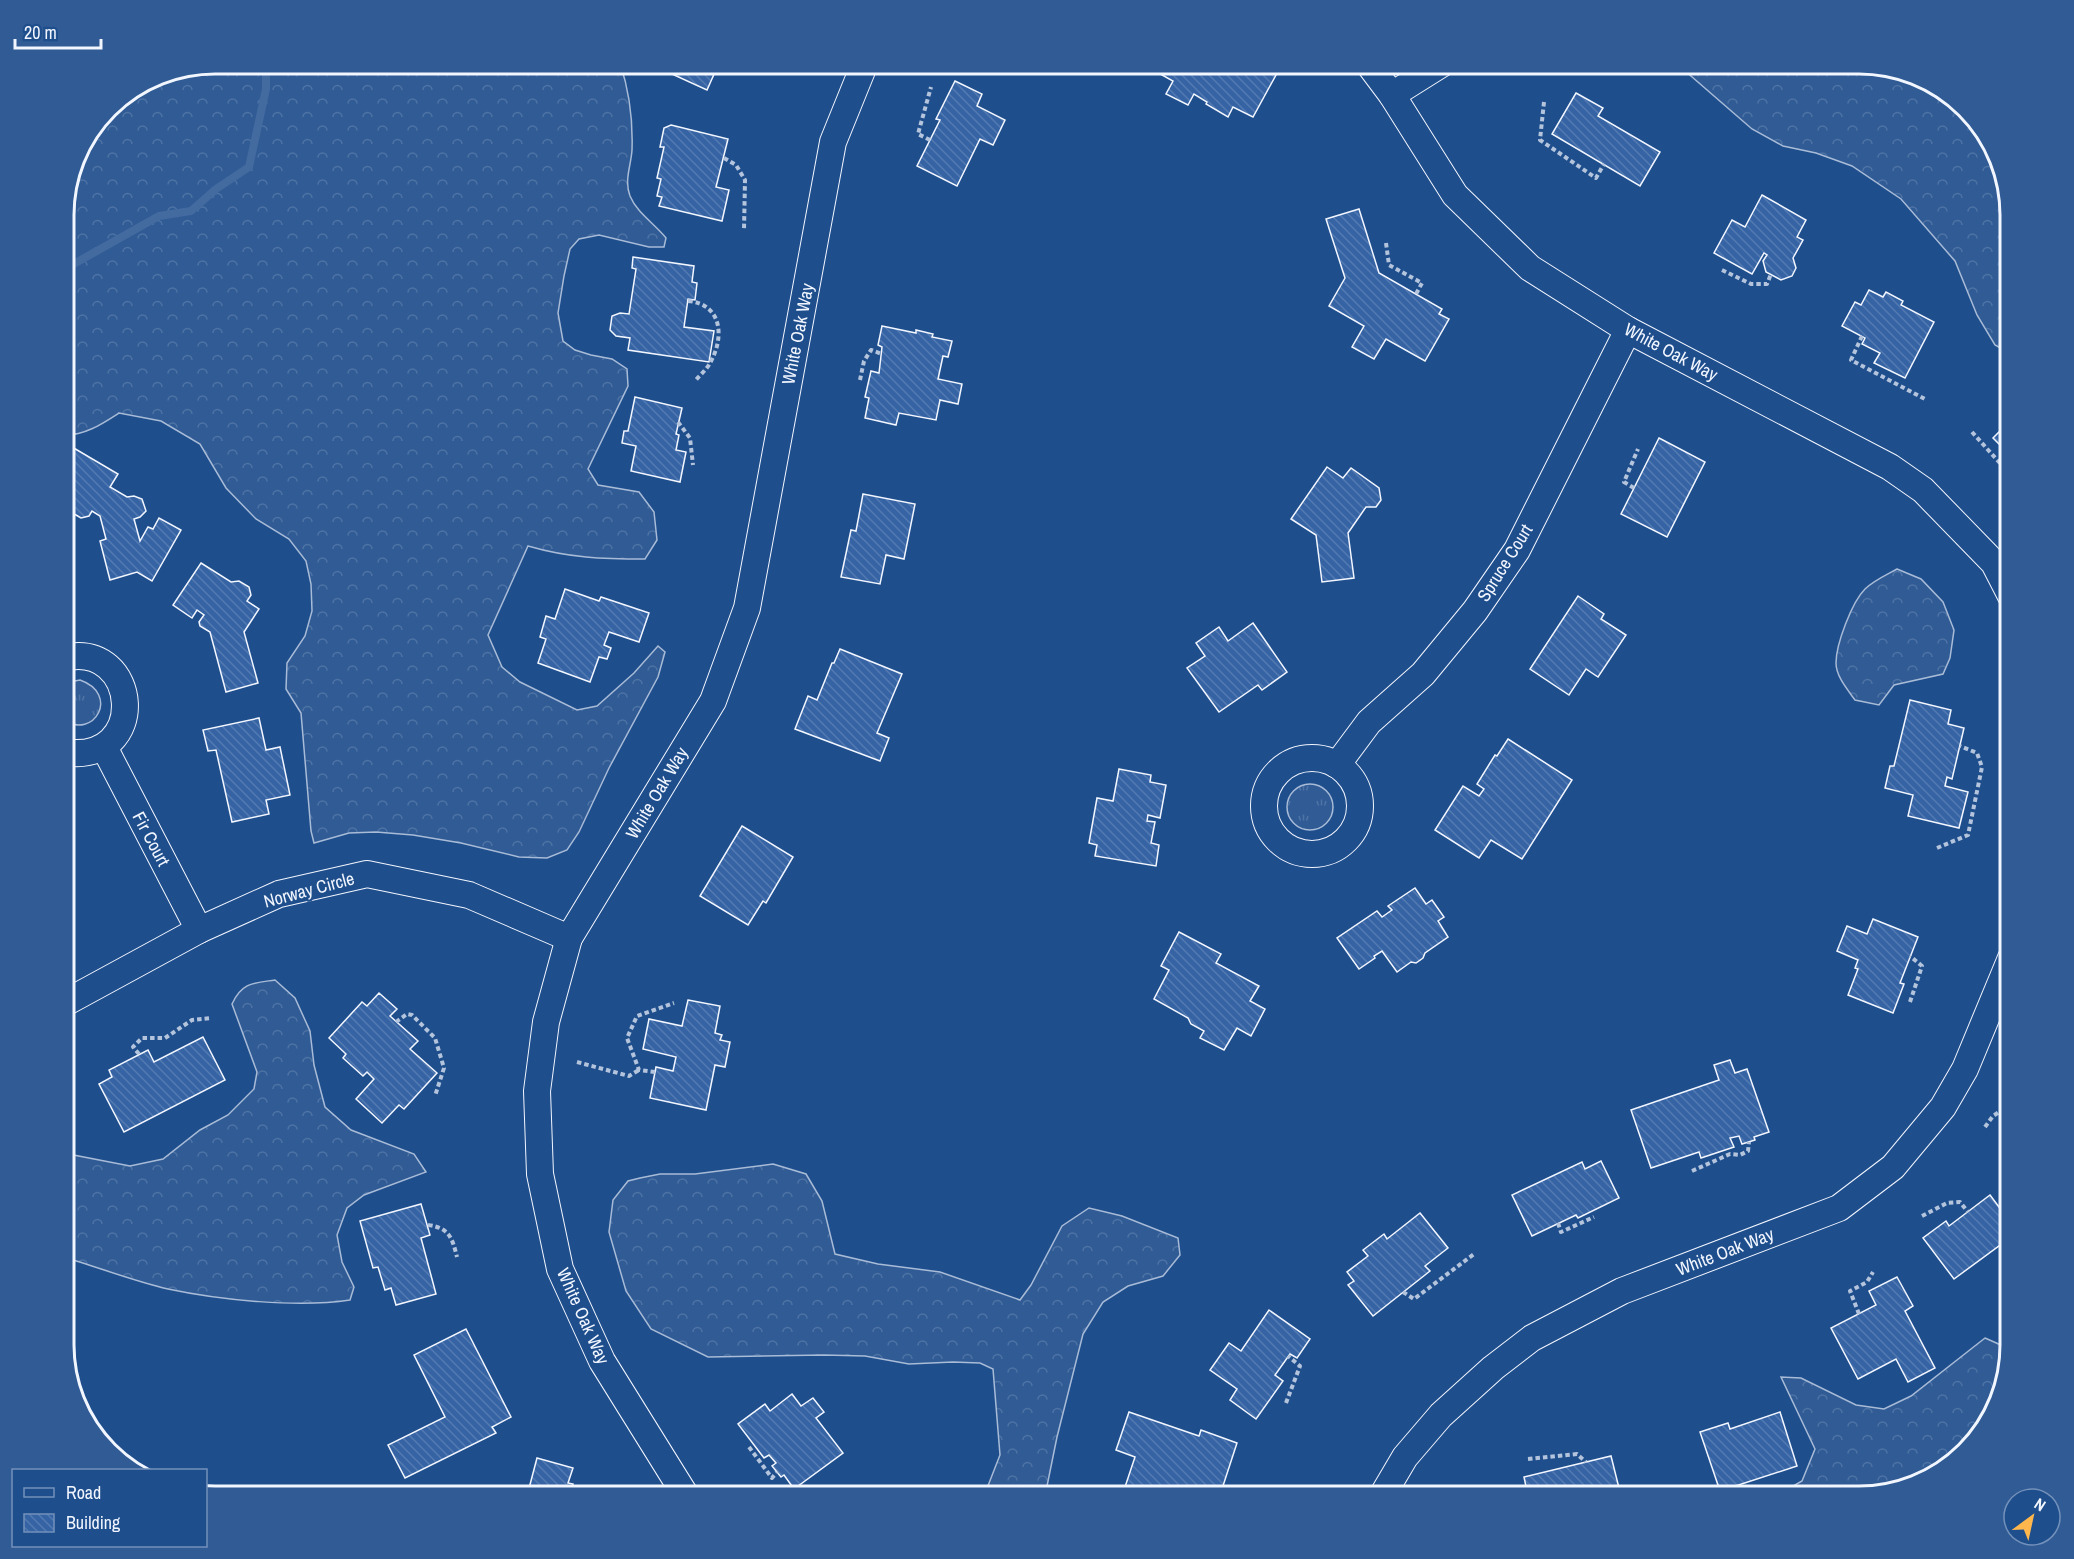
<svg xmlns="http://www.w3.org/2000/svg" width="2074" height="1559" viewBox="0 0 2074 1559" font-family="'Archivo Narrow',sans-serif">
  <style>
    .grass { fill: url(#grass-tufts); stroke: #a8bbd7; stroke-width: 1.5 }
    .forest { fill: url(#forest-crowns); stroke: #a8bbd7; stroke-width: 1.5 }
    .lines { fill: none; stroke-linecap: round; stroke-linejoin: round }
    .stream { stroke: #446ba0; stroke-width: 8 }
    .building { fill: url(#building-back-hatch); stroke: #f2f6ff; stroke-width: 1.5 }
    .street-casing { stroke: #f2f6ff; stroke-width: 28 }
    .path { stroke: #b3c4dc; stroke-width: 4; stroke-dasharray: 4.5 3; stroke-linecap: butt }
    .street { stroke: #1f4e8c; stroke-width: 26 }
    .labels { text-anchor: middle; stroke-width: 4.5; stroke-linejoin: round; paint-order: stroke }
    .street-label { font-size: 18px; fill: #f2f6ff; stroke: #1f4e8c }
    .rim { fill: none; stroke: #f2f6ff; stroke-width: 3 }
  </style>
  <defs>
    <pattern id="grass-tufts" width="24" height="20" patternUnits="userSpaceOnUse" patternTransform="scale(1.5)"><rect width="24" height="20" fill="#305b95"/><path d="M3 7l-1-3M5 7V3M7 7l1-3M15 17l-1-3M17 17v-4M19 17l1-3" fill="none" stroke="#4e73a5"/></pattern>
    <pattern id="forest-crowns" width="20" height="18" patternUnits="userSpaceOnUse" patternTransform="scale(1.5)"><rect width="20" height="18" fill="#305b95"/><path d="M2 6a3 3 0 1 1 6 0M12 15a3 3 0 1 1 6 0" fill="none" stroke="#4e73a5"/></pattern>
    <pattern id="building-back-hatch" width="6" height="6" patternUnits="userSpaceOnUse" patternTransform="scale(1.5)"><rect width="6" height="6" fill="#3563a3"/><path d="M-1 5l2 2M0 0l6 6M5-1l2 2" fill="none" stroke="#537ab1"/></pattern>
  </defs>
  <rect width="100%" height="100%" fill="#1f4e8c"/>
  <g class="grass">
    <path d="M80 680C120 694 95 740 63 720V686L69 682Z"/>
    <circle cx="1310" cy="807" r="23"/>
  </g>
  <g class="forest">
    <path d="M215 63H620C629 90 633 121 632 150 631 166 624 180 630 196 637 213 655 224 666 238L664 247H649L599 235 579 239 570 249 564 276 558 313 563 341 575 350 591 355 612 359 627 369 628 386 588 469 598 485 639 492 654 512 657 540 645 559C603 559 569 558 528 546L488 635 502 667 520 682 577 710 597 706 634 673 658 646 665 652 658 677 609 768 579 832 567 850 547 858 519 857 461 843 413 835 376 832 349 833 314 843 311 831 301 713 286 689 287 663 305 636 312 611 311 584 306 561 289 539 256 519 226 488 200 444 161 421 119 413C102 424 84 436 63 435V204L79 147 114 101 157 74Z"/>
    <path d="M1676 63H1860L1908 71 1952 95 1996 148 2011 214V354L1995 345 1977 315 1955 261 1901 199 1852 166 1816 153 1783 146 1752 129Z"/>
    <path d="M1897 569 1921 579 1943 602 1954 630 1950 658 1943 674 1894 685 1879 705 1855 700C1847 689 1836 676 1836 663 1836 644 1852 602 1865 589 1873 581 1886 575 1897 569Z"/>
    <path d="M275 980 295 998 310 1031 314 1065 325 1107 351 1130 414 1154 426 1172 364 1195 347 1208 337 1235 342 1262 354 1287 350 1300C298 1308 220 1300 168 1289 133 1281 98 1267 63 1257V1153L130 1166 163 1159 200 1130 228 1115 254 1089 257 1072 232 1004C242 982 254 983 275 980Z"/>
    <path d="M773 1164 806 1174 822 1201 835 1254 878 1264 940 1272 1020 1300 1031 1285 1062 1226 1089 1208 1122 1216 1178 1238 1180 1255 1163 1276 1128 1286 1103 1302 1083 1334 1057 1437 1045 1496H984L1000 1455 993 1369 980 1363 953 1362 909 1364 865 1356 824 1355 708 1357 651 1329 626 1291 609 1232 613 1200 628 1181 640 1178 660 1174H695Z"/>
    <path d="M1985 1338 2010 1349 2003 1393 1979 1437 1926 1481 1859 1496H1776L1802 1481 1815 1449 1781 1377 1801 1378 1856 1405 1884 1409 1911 1396Z"/>
  </g>
  <g class="lines">
    <path class="stream" d="M63 270 159 216 191 211 216 189 249 167 266 89V63"/>
  </g>
  <g class="building">
    <path d="M651 63H719L707 90 652 65Z"/>
    <path d="M1157 63H1255L1276 75 1253 117 1233 107 1228 117 1206 104 1207 102 1194 94 1188 105 1166 94 1173 81 1153 70Z"/>
    <path d="M955 81 982 94 977 106 1005 120 993 145 980 139 957 186 917 166 940 120 936 119Z"/>
    <path d="M1576 93 1603 108 1598 116 1660 152 1640 186 1552 134Z"/>
    <path d="M671 125 728 139 716 187 729 190 722 221 659 206 662 197 657 196 661 179 657 178 664 147H660L664 128Z"/>
    <path d="M1762 195 1806 220 1797 237 1803 240 1793 258 1796 268 1792 276 1781 280 1766 272 1763 261 1767 255 1764 253 1752 274 1714 253 1732 220 1745 227Z"/>
    <path d="M1359 209 1379 273 1442 309 1439 314 1449 319 1425 361 1386 339 1374 359 1352 347 1364 326 1329 306 1345 278 1326 219Z"/>
    <path d="M633 257 694 266 692 282 697 283 695 300 688 299 684 327 714 331 709 362 628 350 630 338 616 336 610 330 612 316 620 313 629 314 636 269 632 268Z"/>
    <path d="M1869 290 1883 297 1886 292 1903 301 1901 305 1934 322 1905 378 1874 363 1880 353 1862 344 1865 338 1842 326 1855 302 1861 305Z"/>
    <path d="M882 326 916 333V330L933 334 932 337 952 341 948 357 943 356 938 379 962 384 958 404 940 400 936 420 899 413 896 425 865 418 869 398 865 397 871 371 879 373 882 347 878 345Z"/>
    <path d="M635 397 682 408 676 434 679 435 676 450 686 452 680 482 631 471 636 446 622 443 624 431H628Z"/>
    <path d="M2011 420V456L1993 438Z"/>
    <path d="M1659 438 1705 462 1667 537 1621 514Z"/>
    <path d="M72 447 118 474 110 487 127 497 134 496 142 499 146 511 140 517 134 519 140 541 148 527 153 529 159 518 181 530 152 581 137 572 110 580 100 541 106 539 100 516 92 511 89 516 81 518 76 515 70 511 68 503 71 497 63 499V449Z"/>
    <path d="M1327 467 1343 478 1351 468 1379 488 1381 500 1376 507H1366L1348 533 1354 578 1322 582 1316 535 1291 519Z"/>
    <path d="M863 494 915 504 904 559 886 555 880 584 841 577 851 530 856 531Z"/>
    <path d="M201 563 231 582 239 581 249 587 251 595 247 601 259 609 244 632 258 683 226 692 210 632 200 626 199 622 204 615 197 610 192 618 173 605Z"/>
    <path d="M565 589 599 601 601 597 649 613 639 642 609 632 604 645 611 648 607 659 599 657 590 682 538 663 546 639 540 637 546 616 555 619Z"/>
    <path d="M1578 596 1604 614 1601 619 1626 635 1598 677 1586 669 1569 695 1530 669Z"/>
    <path d="M1253 623 1287 672 1262 690 1258 685 1219 712 1187 668 1205 656 1196 643 1219 627 1228 641Z"/>
    <path d="M840 649 902 674 877 733 889 738 880 761 795 729 808 696 817 700 832 663H834Z"/>
    <path d="M1910 700 1951 710 1948 724 1964 728 1952 779 1947 777 1945 786 1968 792 1959 828 1908 816 1913 795 1885 788 1890 766H1894Z"/>
    <path d="M259 718 266 750 280 747 290 795 266 800 269 814 232 822 216 750 208 751 203 730Z"/>
    <path d="M1508 739 1572 780 1522 859 1491 840 1479 858 1435 830 1463 786 1479 796 1484 789 1477 784 1495 755 1497 756Z"/>
    <path d="M1119 769 1151 775 1150 782 1166 785 1160 818 1148 815 1147 821 1155 822 1151 843 1159 845 1156 866 1095 856 1097 845 1089 843 1097 798 1113 801Z"/>
    <path d="M742 826 793 857 766 903 763 901 748 925 700 896Z"/>
    <path d="M1415 888 1426 904 1432 900 1444 917 1438 921 1448 937 1425 953 1423 958 1416 963 1411 962 1397 972 1382 951 1374 956 1375 958 1359 969 1337 938 1377 911 1382 917 1392 910 1388 906Z"/>
    <path d="M1873 919 1918 937 1900 983 1904 984 1893 1013 1848 995 1858 969 1855 968 1858 960 1837 951 1847 926 1867 934Z"/>
    <path d="M1179 932 1221 954 1216 963 1259 986 1250 1001 1265 1009 1251 1036 1237 1028 1224 1050 1200 1038 1204 1031 1191 1024 1188 1018 1154 999 1169 970 1161 966Z"/>
    <path d="M379 993 397 1009 390 1016 418 1041 410 1049 437 1073 404 1109 399 1105 382 1123 356 1099 374 1079 367 1072 363 1076 343 1058 346 1054 329 1038 362 1002 367 1006Z"/>
    <path d="M688 1000 720 1006 715 1033 722 1035 720 1040 730 1042 725 1067 715 1065 706 1110 650 1098 656 1067 673 1071 676 1057 643 1049 649 1019 682 1026Z"/>
    <path d="M203 1037 225 1080 124 1132 99 1084 112 1077 109 1070 148 1050 154 1062Z"/>
    <path d="M1730 1060 1735 1073 1747 1069 1769 1132 1754 1137 1755 1140 1742 1144 1739 1136 1730 1138 1734 1147 1701 1158 1699 1152 1651 1168 1631 1110 1719 1080 1714 1065Z"/>
    <path d="M1601 1161 1619 1198 1578 1218 1576 1215 1532 1236 1512 1195 1582 1162 1585 1169Z"/>
    <path d="M1990 1195 2011 1223V1237L1954 1279 1923 1238 1946 1221 1949 1226Z"/>
    <path d="M421 1204 430 1235 421 1238 436 1294 396 1305 391 1288 385 1290 378 1267 373 1268 360 1221Z"/>
    <path d="M1420 1213 1448 1248 1425 1266 1430 1271 1373 1316 1348 1285 1354 1281 1347 1272 1368 1256 1363 1250 1384 1234 1387 1239Z"/>
    <path d="M1897 1277 1913 1306 1905 1311 1935 1368 1908 1382 1896 1359 1858 1379 1831 1328 1876 1305 1869 1291Z"/>
    <path d="M1269 1310 1310 1339 1297 1358 1290 1354 1275 1375 1283 1381 1256 1419 1230 1400 1237 1389 1210 1370 1229 1343 1241 1351Z"/>
    <path d="M466 1329 511 1417 492 1427 496 1433 405 1478 388 1445 445 1417 414 1355Z"/>
    <path d="M792 1394 801 1406 813 1398 824 1412 816 1418 843 1453 794 1489 784 1475 781 1477 772 1466 776 1463 769 1455 764 1458 738 1424 765 1404 770 1411Z"/>
    <path d="M1129 1412 1199 1436 1201 1430 1237 1443 1220 1495 1221 1496H1122L1135 1457 1116 1450Z"/>
    <path d="M1780 1412 1797 1466 1720 1491 1700 1432 1728 1423 1730 1429Z"/>
    <path d="M1611 1456 1621 1496H1528L1524 1477Z"/>
    <path d="M537 1458 573 1468 568 1483 573 1484 570 1496H527Z"/>
  </g>
  <g class="lines">
    <defs>
      <g id="street">
        <path d="M1368 63 1392 95 1455 195 1530 268 1628 330 1890 467 1923 490 1994 563 2011 596"/>
        <path d="M1392 95 1443 63"/>
        <path d="M104 747 199 930"/>
        <path d="M63 752C151 766 140 639 63 658"/>
        <circle cx="1312" cy="806" r="48"/>
        <path d="M1337 765 1369 722 1423 674 1475 611 1517 550 1628 330"/>
        <path d="M63 1004 199 930 279 894 367 874 469 895 569 938"/>
        <path d="M686 1496 602 1361 560 1269 540 1174 537 1091 546 1022 569 938 713 701 747 608 833 142 865 63"/>
        <path d="M1382 1496 1405 1457 1441 1415 1493 1368 1532 1338 1622 1291 1839 1208 1893 1167 1943 1107 1965 1069 2011 958"/>
      </g>
    </defs>
    <use href="#street" class="street-casing"/>
    <g class="path">
      <path d="M719 63 730 67 735 63"/>
      <path d="M1544 102 1540 140 1596 178 1604 164"/>
      <path d="M930 140 918 134 931 87"/>
      <path d="M724 158 736 165 745 180 744 230"/>
      <path d="M1386 243 1389 265 1422 283 1416 294"/>
      <path d="M1722 270 1751 284H1767L1771 274"/>
      <path d="M688 301C722 304 725 337 710 363 707 369 700 375 695 381"/>
      <path d="M1862 336 1851 360 1925 399"/>
      <path d="M860 380 864 361 871 350 882 354"/>
      <path d="M678 422 690 438 693 465"/>
      <path d="M1972 432 2008 472H2011"/>
      <path d="M1634 488 1624 482 1638 449"/>
      <path d="M1937 848 1968 835 1982 767 1977 753 1960 746"/>
      <path d="M1910 1002 1922 966 1910 956"/>
      <path d="M396 1022 407 1014 412 1015 435 1038 444 1068 435 1096"/>
      <path d="M139 1054 133 1047 142 1038H165L192 1020 212 1018"/>
      <path d="M577 1062 629 1076 639 1070"/>
      <path d="M655 1072 639 1070 627 1038 637 1016 674 1003"/>
      <path d="M1985 1127 1993 1116 2011 1104"/>
      <path d="M1692 1171 1730 1154 1740 1155 1748 1151 1749 1142"/>
      <path d="M1922 1216 1947 1203 1960 1202 1968 1212"/>
      <path d="M1558 1223 1561 1232 1594 1217"/>
      <path d="M428 1225C449 1228 452 1237 457 1257"/>
      <path d="M1403 1292 1414 1299 1474 1254"/>
      <path d="M1859 1314 1850 1291 1867 1282 1873 1272"/>
      <path d="M1286 1403 1300 1366 1288 1356"/>
      <path d="M749 1447 772 1478 777 1472"/>
      <path d="M1528 1459 1577 1454 1586 1462"/>
    </g>
    <use href="#street" class="street"/>
  </g>
  <g class="labels">
    <g class="street-label">
      <text transform="translate(798 334) rotate(-79)" y="6">White Oak Way</text>
      <text transform="translate(1671 352) rotate(28)" y="6">White Oak Way</text>
      <text transform="translate(1505 563) rotate(-58)" y="6">Spruce Court</text>
      <text transform="translate(657 793) rotate(-59)" y="6">White Oak Way</text>
      <text transform="translate(151 839) rotate(62)" y="6">Fir Court</text>
      <text transform="translate(309 890) rotate(-15)" y="6">Norway Circle</text>
      <text transform="translate(1725 1252) rotate(-21)" y="6">White Oak Way</text>
      <text transform="translate(583 1316) rotate(66)" y="6">White Oak Way</text>
    </g>
  </g>
  <path d="M0 0H2074V1559H0ZM215 74H1859A141 141 0 0 1 2000 215V1345A141 141 0 0 1 1859 1486H215A141 141 0 0 1 74 1345V215A141 141 0 0 1 215 74Z" fill="#305b95" fill-rule="evenodd"/>
  <path class="rim" d="M215 74H1859A141 141 0 0 1 2000 215V1345A141 141 0 0 1 1859 1486H215A141 141 0 0 1 74 1345V215A141 141 0 0 1 215 74Z"/>
  <rect x="12" y="1469" width="195" height="78" fill="#1f4e8c" stroke="#7391ba" stroke-width="1.5"/>
  <rect x="24" y="1488" width="30" height="9" fill="#1f4e8c" stroke="#7391ba" stroke-width="1.5"/>
  <text x="66" y="1499" font-size="18" fill="#f2f6ff">Road</text>
  <rect x="24" y="1514" width="30" height="18" fill="url(#building-back-hatch)" stroke="#7391ba" stroke-width="1.5"/>
  <text x="66" y="1529" font-size="18" fill="#f2f6ff">Building</text>
  <g transform="translate(2032 1517) rotate(33)"><circle r="28" fill="#1f4e8c" stroke="#7391ba" stroke-width="1.5"/>
  <path d="M0-4.5L10 22L0 15L-10 22Z" fill="#ffb74d"/>
  <text y="-9" font-size="16" font-weight="bold" text-anchor="middle" fill="#f2f6ff">N</text>
  </g>
  <path d="M15 39v9h86v-9" fill="none" stroke="#f2f6ff" stroke-width="3"/>
  <text x="24" y="39" font-size="18" fill="#f2f6ff" stroke="#1f4e8c" stroke-width="4.5" paint-order="stroke">20 m</text>
</svg>
